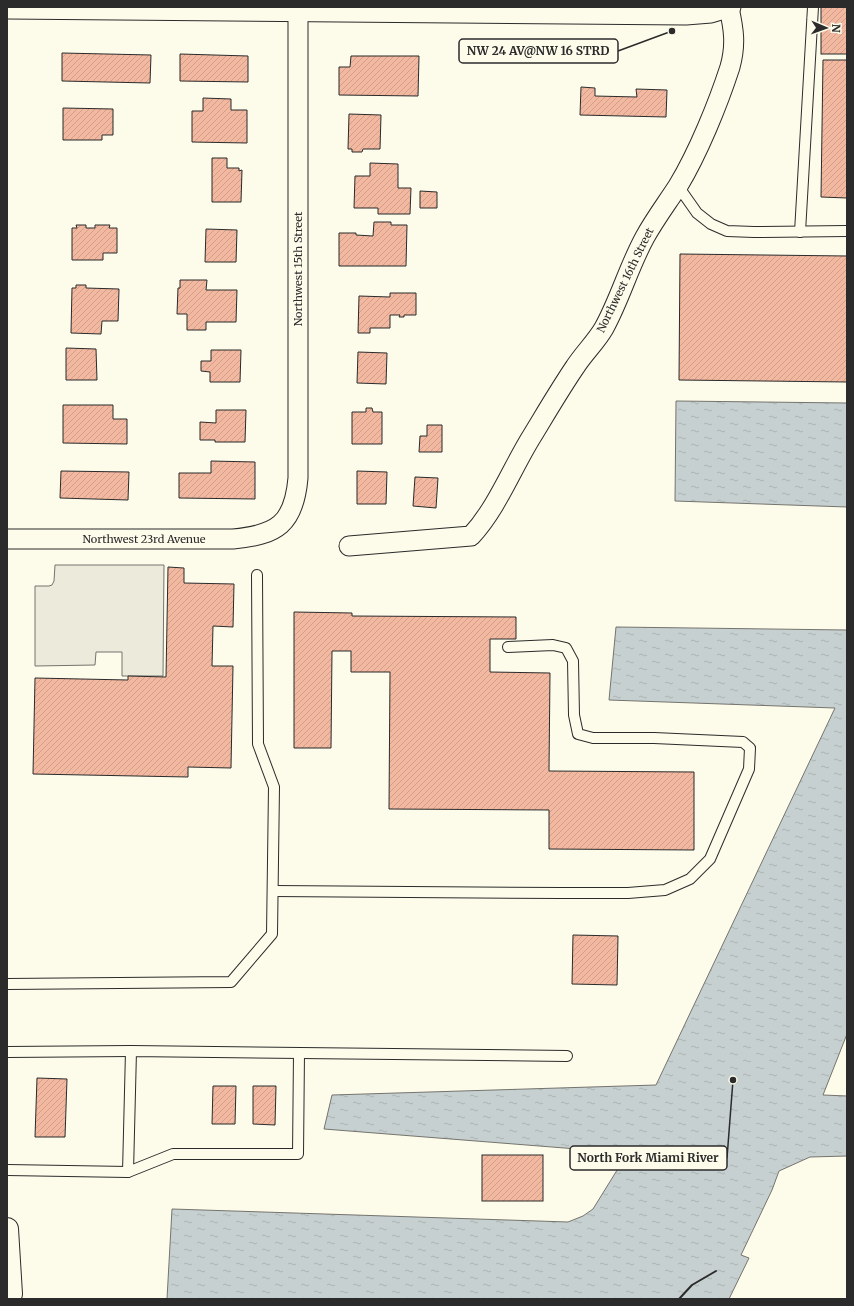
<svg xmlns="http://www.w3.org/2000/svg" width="854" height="1306" viewBox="0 0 854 1306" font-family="Merriweather,serif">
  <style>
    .parking { fill: #eceadb; stroke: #74746e }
    .water { fill: url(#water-ripples); stroke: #74746e }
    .building { fill: url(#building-hatch); stroke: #2b2b2b }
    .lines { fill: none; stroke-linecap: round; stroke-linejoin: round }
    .lane-casing { stroke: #2b2b2b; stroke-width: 12 }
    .street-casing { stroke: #2b2b2b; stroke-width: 21 }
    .secondary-casing { stroke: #2b2b2b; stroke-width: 24 }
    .lane { stroke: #fdfbea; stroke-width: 10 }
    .street { stroke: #fdfbea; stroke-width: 19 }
    .secondary { stroke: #fdfbea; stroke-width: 22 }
    .wall { stroke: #2b2b2b; stroke-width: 2 }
    .labels { text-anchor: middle; stroke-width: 3; stroke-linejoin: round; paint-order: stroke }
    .street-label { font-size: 11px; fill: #2b2b2b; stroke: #fdfbea }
    .leader { fill: none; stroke: #2b2b2b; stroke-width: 1.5 }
    .callout-dot { fill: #2b2b2b; stroke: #fdfbea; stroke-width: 1.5 }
    .callout { fill: #fdfbea; stroke: #2b2b2b; stroke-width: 1.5 }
    .callout-label { font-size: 12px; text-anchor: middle; font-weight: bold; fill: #2b2b2b }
  </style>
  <defs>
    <pattern id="water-ripples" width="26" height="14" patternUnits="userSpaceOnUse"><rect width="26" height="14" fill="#c7d0d0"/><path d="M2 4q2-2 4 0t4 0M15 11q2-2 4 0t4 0" fill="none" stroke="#abb3b3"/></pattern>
    <pattern id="building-hatch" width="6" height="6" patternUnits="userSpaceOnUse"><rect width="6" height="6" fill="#f2b8a0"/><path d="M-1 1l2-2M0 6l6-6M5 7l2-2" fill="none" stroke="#d09e8a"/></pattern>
  </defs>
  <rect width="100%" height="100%" fill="#fdfbea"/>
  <path class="parking" d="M55 565H164L163 676H122V652H96L95 665 35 666V586H49L52 585 54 581Z"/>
  <g class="water">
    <path d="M676 401 847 403V507L675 501Z"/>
    <path d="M616 627 847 630V1034L823 1095 847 1096V1156L810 1157 779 1171 772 1190 741 1255 749 1258 729 1299H167L172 1209 568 1222 583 1216 593 1209 619 1167 615 1152 324 1129 332 1095 656 1085 835 708 609 700Z"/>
  </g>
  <g class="building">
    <rect x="821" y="7" width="26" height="47"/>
    <path d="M62 53 151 55 150 83 62 81Z"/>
    <path d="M180 54 248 56V82L180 81Z"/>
    <path d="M351 56H419L418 96 339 95V67H350Z"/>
    <path d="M823 60H847V198L821 197Z"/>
    <path d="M581 87 595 88V96L637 97 636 89 667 90 666 117 580 115Z"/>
    <path d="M203 98 231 99V110H247V143L192 142V111H203Z"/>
    <path d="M63 108 113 109V135H102V140H63Z"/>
    <path d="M349 114 381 115 380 149H363L362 152H352V149H348Z"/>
    <path d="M212 158H227V168H239V171L242 170 241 202H212Z"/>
    <path d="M370 163 398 164V188H411L410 214H378V208H354L355 176H370Z"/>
    <path d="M420 191 437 192V208H420Z"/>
    <path d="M374 222H391V225H407L406 266H339V233H356V235L373 236Z"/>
    <path d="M76 225H86V228H95V225H110L109 228H117V253H103V260H72V228H77Z"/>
    <path d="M206 229 237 230 236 262H205Z"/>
    <path d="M680 254 847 256V382L679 380Z"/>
    <path d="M180 280H207L206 290H237L236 322H206V330H187V314H177L178 288H180Z"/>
    <path d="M76 285H86V288L119 289 118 321H102L101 334 71 333 72 288H76Z"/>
    <path d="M390 293H416V315H404V317H399L400 315H390V328H370V333H358L359 296 390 297Z"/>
    <path d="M66 348 96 349 97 380H66Z"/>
    <path d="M211 350H241L240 382H210V372L201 371V361H211Z"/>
    <path d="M358 352 387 353 386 384 357 383Z"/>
    <path d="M63 405H113V419H127V444L63 443Z"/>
    <path d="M366 408H372L373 412H382V444H352V412H366Z"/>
    <path d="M216 410H246L245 442H215V440H200V422L216 423Z"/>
    <path d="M427 425H442V452H419L420 436H427Z"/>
    <path d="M211 461 255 462V499L179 498V473H211Z"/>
    <path d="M61 471 129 472 128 500 60 498Z"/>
    <path d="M357 471 387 472 386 504H357Z"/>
    <path d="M415 477 438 478 436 508 413 506Z"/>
    <path d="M168 567 184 568V583L234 584 233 627 213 626 212 666H233L231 768 188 767V777L33 774 35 678 128 680V676L166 677Z"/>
    <path d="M294 612 352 613V616L516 617V639H490V672L550 673 549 771 694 772V850L549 849V810L389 809 390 672H351V651H332L331 748H294Z"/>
    <path d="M573 935 618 936 617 985 572 984Z"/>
    <path d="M37 1078 67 1079 65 1137H35Z"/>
    <path d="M213 1086H236L235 1124H212Z"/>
    <path d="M253 1086H276L275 1125 253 1124Z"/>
    <rect x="482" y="1155" width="61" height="46"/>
  </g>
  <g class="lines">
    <defs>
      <g id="lane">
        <path d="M678 186 697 213 711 224 727 231 754 232 847 231"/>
        <path d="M800 232 813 7"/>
        <path d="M273 891 562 893H628L665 890 690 879 710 859 749 769 750 748 743 742 654 738H593L578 734 574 715 573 661 566 648 553 645 508 647"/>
        <path d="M7 984 231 982 272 934 274 787 258 744 257 575"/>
        <path d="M7 1052 131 1051"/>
        <path d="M7 1170 128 1172 173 1154H298L299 1053"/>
        <path d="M128 1172 131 1051 567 1056"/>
      </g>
      <g id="street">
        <path d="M7 9 686 15 711 13 731 7"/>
        <path d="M7 539H233C277 535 294 524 298 478V7"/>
        <path d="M349 546 471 536C497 508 512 468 532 436 546 413 560 389 575 367 584 353 596 342 604 328 620 299 629 266 645 237 655 219 667 203 678 186 698 153 718 104 730 67 736 45 734 30 729 8"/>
      </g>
      <path id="secondary" d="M7 1229 11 1294 9 1299"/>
    </defs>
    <use href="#lane" class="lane-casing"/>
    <use href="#street" class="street-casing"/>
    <use href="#secondary" class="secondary-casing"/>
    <use href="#lane" class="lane"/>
    <use href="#street" class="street"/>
    <use href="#secondary" class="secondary"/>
    <path class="wall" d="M679 1299 692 1285 716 1271"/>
  </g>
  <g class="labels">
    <g class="street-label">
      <text transform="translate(298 269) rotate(-90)" y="4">Northwest 15th Street</text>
      <text transform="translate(625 280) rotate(-64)" y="4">Northwest 16th Street</text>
      <text x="144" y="543">Northwest 23rd Avenue</text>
    </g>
  </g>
  <path class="leader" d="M672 31L618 51M733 1080L727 1158"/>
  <g class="callout-dot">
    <circle cx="672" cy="31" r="4"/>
    <circle cx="733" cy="1080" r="4"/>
  </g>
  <g class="callout">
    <rect x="459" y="39" width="159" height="24" rx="4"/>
    <rect x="570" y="1146" width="157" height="24" rx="4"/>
  </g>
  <g class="callout-label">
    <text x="538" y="55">NW 24 AV@NW 16 STRD</text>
    <text x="648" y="1162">North Fork Miami River</text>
  </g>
  <rect width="854" height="1306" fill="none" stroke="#2b2b2b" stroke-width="16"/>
  <g transform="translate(826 28) rotate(92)" stroke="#fdfbea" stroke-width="3" paint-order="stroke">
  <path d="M0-3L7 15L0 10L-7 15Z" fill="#2b2b2b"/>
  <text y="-6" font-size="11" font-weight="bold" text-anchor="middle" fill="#2b2b2b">N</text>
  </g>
</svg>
